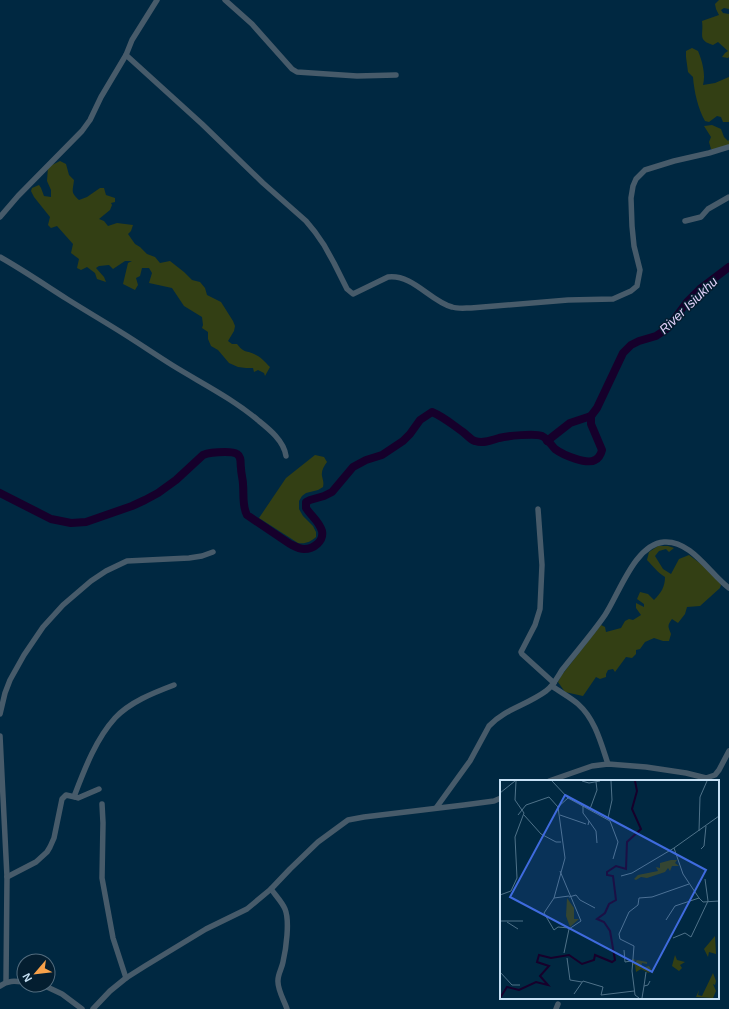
<svg xmlns="http://www.w3.org/2000/svg" width="729" height="1009" viewBox="0 0 729 1009" font-family="Helvetica,sans-serif">
  <style>
    .green { fill: #333f14 }
    .lines { fill: none; stroke-linecap: round; stroke-linejoin: round }
    .river { stroke: #16002b; stroke-width: 8 }
    .minor { stroke: #475b6a; stroke-width: 5.5 }
    .labels { text-anchor: middle; stroke-width: 3; stroke-linejoin: round; paint-order: stroke }
    .water-label { font-size: 13px; font-style: italic; fill: #e0d1f9; stroke: #041e30 }
    .inset-river { fill: none; stroke: #16002b; stroke-width: 2 }
    .inset-road { fill: none; stroke: #4f7289; stroke-width: 1 }
    .view { fill: #3f6bde; fill-opacity: 0.15; stroke: #3f6bde; stroke-width: 2 }
    .inset-edge { fill: none; stroke: #c6e0f4; stroke-width: 2 }
  </style>
  <rect width="100%" height="100%" fill="#002841"/>
  <g class="green">
    <path d="M719 0H729V9L724 8 721 10 723 13 729 14V57L728 58 722 57 725 53 728 51 718 42 713 45C697 40 704 35 702 21L719 15 716 9 715 4Z"/>
    <path d="M692 48 698 51C702 60 706 75 703 85L715 83 729 77V122H723L721 117 717 116 709 122 705 121C698 109 694 91 693 77L688 72 686 57V51Z"/>
    <path d="M712 125 721 129 724 137 728 141 729 140V145L717 149H711L709 142 711 137 704 126Z"/>
    <path d="M60 161 66 164 69 175 74 180C73 191 70 192 79 200L87 197 100 188H104L106 195 115 198V202L111 203 112 205 110 210 99 219 104 221 108 226 117 223 133 225 131 231 128 234 135 244 140 247 147 254 155 257 160 263 170 261 184 272 192 280 200 282 205 288 207 295 221 302 233 321 235 326 234 331 228 341 232 344H237C244 353 245 350 254 354 261 357 265 362 270 367L265 376 264 373 258 370 254 372 253 368H246L238 367 229 363 218 350 211 346 208 339V332L202 328 203 325 202 317 184 306 172 288 149 283 152 273 149 268H142L140 276 136 278 138 285 135 290 123 284 128 263 132 261H125L113 269 109 265 99 266 96 268 104 277 106 282 97 279 95 273 87 267 81 270 77 268 79 259 71 253 73 244 57 226 51 228 48 225 50 217 34 197 31 191 32 188 39 185 41 188 44 196 51 197V190L47 181 48 167Z"/>
    <path d="M315 455 324 457 327 462C324 466 321 471 322 476 323 481 324 482 323 487L318 490 306 493 302 496 299 501V509L303 516 313 526 316 532V537C310 542 306 544 298 543L259 518 286 478Z"/>
    <path d="M658 546H668L674 548 669 552 666 549 659 551 655 556 663 569 671 574 679 559 689 555 713 573 721 585 720 588 700 606 687 607 685 614 678 623 672 619C667 626 668 626 671 634L669 641H663L654 638 645 642 640 649 636 650V654L632 658 626 657 615 672 613 669 608 670 606 674V677L600 679 596 677 583 696 565 692 558 682 561 676 601 625 605 627 606 632 621 628 625 621 629 619 633 620 641 615 636 608V603L644 607V604L637 599 640 592 648 594 654 600C661 593 665 587 665 577 658 573 653 566 647 560L649 552Z"/>
  </g>
  <g class="lines">
    <g class="river">
      <path d="M547 441 570 423 591 416"/>
      <path d="M0 493 51 519 71 523 86 522 132 506 145 500 158 493 176 480 203 455C210 452 218 452 225 452 229 452 234 452 237 454 242 457 240 463 241 468 241 474 243 479 243 484 244 494 242 506 247 515L290 544C294 546 299 549 304 549 314 549 324 541 322 531 319 521 311 516 306 508V502L310 500 324 496 332 492 353 467 366 460 382 455 403 441 410 434 420 420 432 412C444 417 453 425 463 432 467 435 471 440 475 441 484 444 492 440 499 438 507 436 535 433 542 436 548 439 551 445 555 449 563 455 587 465 595 460 599 458 601 454 602 450L591 424V416L597 408 623 353 631 345 639 341 656 336 668 328 687 302 700 289 729 267"/>
    </g>
    <g class="minor">
      <path d="M225 0 252 24 292 69 297 72 357 76 396 75"/>
      <path d="M126 55 202 124 263 183 306 221 315 232 324 245 334 263 347 289 353 294 388 277C413 274 430 301 452 307 458 309 465 308 471 308L568 300 613 299 631 291 637 286 640 270 634 246 632 226 631 198 633 186 636 179 645 170 674 161 709 153 729 147"/>
      <path d="M0 217 18 196 82 131 90 120 101 97 126 55 132 40 157 0"/>
      <path d="M685 221 701 217 708 209 729 197"/>
      <path d="M0 257C23 270 45 285 67 299 86 311 105 322 124 334 140 344 156 355 172 365 201 383 232 398 259 421 269 429 284 441 286 456"/>
      <path d="M538 509 542 565 540 609 535 625 521 652 522 654 554 683"/>
      <path d="M552 686C560 692 570 697 578 704 595 719 601 743 608 764"/>
      <path d="M0 714 5 693 10 680 24 655 43 627 63 605 91 581 106 571 127 561 189 558 202 556 213 552"/>
      <path d="M0 736 7 877 6 982"/>
      <path d="M549 781 592 766 608 764 646 767 686 773 706 778 715 775 719 770 729 751"/>
      <path d="M99 789 78 798 75 797V794C85 768 96 739 115 718 130 702 153 693 174 685"/>
      <path d="M102 804 103 823 102 878 113 938 126 978"/>
      <path d="M436 808 470 761 489 726C505 709 527 705 546 691 553 686 557 678 562 670 576 652 592 634 605 615 619 594 635 544 664 542 691 540 710 574 729 588"/>
      <path d="M7 877 36 862 47 852 50 847 54 838 62 799 66 795 75 797"/>
      <path d="M271 889C276 896 282 902 285 909 290 921 286 949 283 962 282 968 278 974 278 980 277 989 284 1000 287 1009"/>
      <path d="M43 985 62 994 82 1009"/>
      <path d="M0 986C8 980 15 981 24 982"/>
      <path d="M93 1009 110 991 126 978 145 966 206 929 247 909 271 889 290 869 318 842 348 820 364 817 464 805 494 801 501 798"/>
      <path d="M556 1009 558 1004"/>
    </g>
  </g>
  <g class="labels">
    <g class="water-label">
      <text transform="translate(688 305) rotate(-44)" y="5">River Isiukhu</text>
    </g>
  </g>
  <g transform="translate(500 780)">
    <rect width="219" height="219" fill="#002841"/>
    <path d="M171 80H177L175 83 179 86H172L170 91 168 88 165 92 147 98 141 97 136 100 134 99 138 95 158 91 156 87 160 88V83ZM67 118 74 128V139H79L70 147 66 136ZM215 156 216 174 209 172 208 177 204 169ZM175 175 177 180 185 182 180 185 182 188 179 191 172 186ZM132 179 136 180 132 182 134 184 137 180 147 182V184L142 183 141 188 149 186 154 194 151 191 149 193 141 189 136 192 135 185H132ZM213 193 216 201 215 205 213 204 216 211 213 218 196 217 199 210 198 215 202 216Z" fill="#333f14"/>
    <path class="inset-river" d="M0 218 7 207 19 210 36 202 48 205 40 196 49 186 37 182 39 175 51 178 69 175 82 184 94 180 95 175 112 182 115 180 110 151 104 142 97 139 105 133 109 124 116 120 113 96 107 95V92L116 86 126 89 127 62 141 49 132 29 137 11 135 1"/>
    <path class="inset-road" d="M52 1 68 18 110 41 118 62 113 79M82 1 89 3 100 1M0 13 15 1M68 18 58 27 65 78 54 118 44 133 54 150 58 147 69 148M83 26V33L89 41M90 29 97 10 96 2M18 35 26 25 49 17 58 27M24 35 41 54 56 62H61M60 35 86 44M219 36 174 68 183 94 199 118 203 122 219 121M108 38 112 20 111 1M88 45 89 41 96 51 97 63M199 51 200 17 207 1M201 69 204 66 206 46M60 91 81 141 69 149 64 173M121 96 132 93 174 68M0 115 11 111 17 98 15 57 24 33 15 20 16 1M69 117 76 115 80 120 95 128M54 118 69 116M166 140 175 126 199 118M0 141H23M7 142 18 149M173 158 185 153 191 157 208 121 205 99M124 170 125 182 131 181M67 178 70 200 82 202M0 192 12 205H20M144 206 146 192M74 214 83 201 103 207 101 215 134 211M139 218 135 215 132 191 134 166 120 159 119 154 129 132 138 125 139 118 152 117 189 104M142 218 144 206 148 205 150 201"/>
    <path class="view" d="M65 15 206 90 152 192 10 117Z"/>
    <rect width="219" height="219" class="inset-edge"/>
  </g>
  <g transform="translate(36 973) rotate(242)"><circle r="19" fill="#041e30" stroke="#526c7e"/>
  <path d="M0-3L7 15L0 10L-7 15Z" fill="#f8a14a"/>
  <text y="-6" font-size="11" font-weight="bold" text-anchor="middle" fill="#c6e0f4">N</text>
  </g>
</svg>
